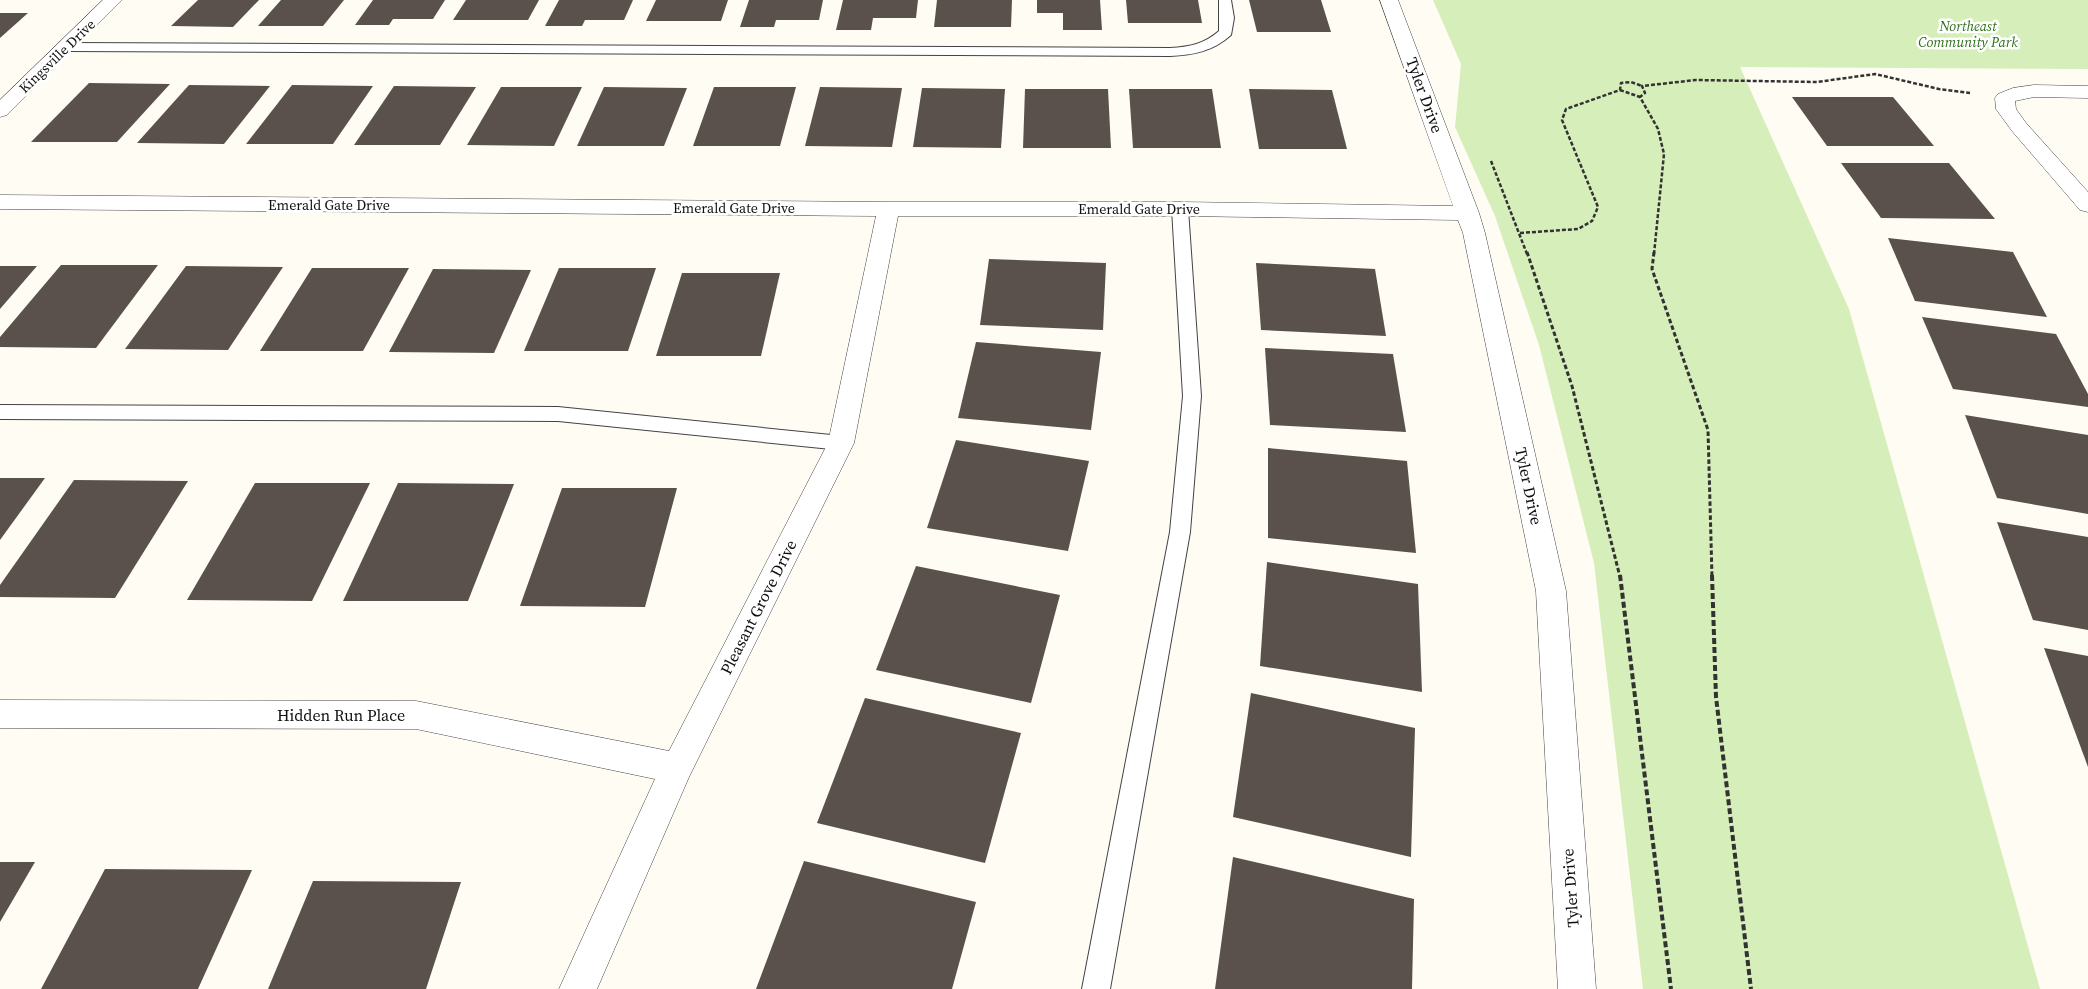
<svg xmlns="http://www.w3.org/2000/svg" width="2088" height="989" viewBox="0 0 2088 989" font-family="'Source Serif 4',serif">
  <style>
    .green { fill: #d6eeb9 }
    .building { fill: #5a514c }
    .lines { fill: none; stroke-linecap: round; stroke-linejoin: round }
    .service-casing { stroke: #434343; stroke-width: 2 }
    .minor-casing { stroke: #434343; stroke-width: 1 }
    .path-far2 { stroke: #323232; stroke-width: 2.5; stroke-dasharray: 4 2; stroke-linecap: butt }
    .path-far1 { stroke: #323232; stroke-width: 3; stroke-dasharray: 4.5 2.5; stroke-linecap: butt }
    .path { stroke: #323232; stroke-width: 4; stroke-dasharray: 6 3; stroke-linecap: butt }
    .service { fill: #fff; fill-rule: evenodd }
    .minor { fill: #fff; fill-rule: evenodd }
    .labels { text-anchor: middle; stroke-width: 5; stroke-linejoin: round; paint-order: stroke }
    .far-park-label { font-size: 14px; font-style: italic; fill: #2f6f1a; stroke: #fff }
    .far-street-label { font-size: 14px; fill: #101010; stroke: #fff }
    .street-label { font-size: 16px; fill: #101010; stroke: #fff }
  </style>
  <rect width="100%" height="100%" fill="#fffcf4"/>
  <path class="green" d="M1433 0H2088V69L1740 67 1849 309 2040 989H1643L1594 563 1539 345 1495 216 1455 127 1461 64Z"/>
  <g class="building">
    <path d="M198 0H259L233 27 171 26Z"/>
    <path d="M281 0H344L323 26H258Z"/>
    <path d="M373 0H445L433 19H393L389 25H355Z"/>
    <path d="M466 0H539L528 20H453Z"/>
    <path d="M559 0H633L624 20H585L582 26H545Z"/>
    <path d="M656 0H728L721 21H646Z"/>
    <path d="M749 0H823L819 20H776L774 27H740Z"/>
    <path d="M843 0H918L916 18H873L871 30H836Z"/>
    <path d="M937 0H1012L1011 27H934Z"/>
    <path d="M1037 0H1100L1102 30H1063V13H1037Z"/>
    <path d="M1126 0H1198L1202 23H1128Z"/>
    <path d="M1249 0H1321L1331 32H1257Z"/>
    <path d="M0 13H28L0 38Z"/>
    <path d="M89 83 170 84 117 142H31Z"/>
    <path d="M189 85 270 86 224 144 137 143Z"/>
    <path d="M292 85 373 86 333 144H246Z"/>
    <path d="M394 86 476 87 440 145H354Z"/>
    <path d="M501 87H582L554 146 467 145Z"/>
    <path d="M604 87 687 88 664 146H577Z"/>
    <path d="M714 87H796L780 146H693Z"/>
    <path d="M820 87 902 88 892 147 805 146Z"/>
    <path d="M922 88 1005 89 1001 148 913 147Z"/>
    <path d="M1025 89H1108L1111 148H1023Z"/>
    <path d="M1129 89H1212L1221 148H1133Z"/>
    <path d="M1249 89 1332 90 1347 149H1259Z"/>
    <path d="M1792 97H1893L1934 146H1827Z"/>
    <path d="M1841 163H1949L1995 219 1881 218Z"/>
    <path d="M1888 238 2013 252 2047 317 1915 301Z"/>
    <path d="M989 259 1106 263 1103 330 980 325Z"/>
    <path d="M1256 263 1375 269 1386 336 1261 330Z"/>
    <path d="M61 265H158L96 348 0 347V337Z"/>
    <path d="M0 266H37L0 309Z"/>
    <path d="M186 266 283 267 228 350 125 349Z"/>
    <path d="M312 268H409L363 351H260Z"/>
    <path d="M559 268H656L628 351H524Z"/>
    <path d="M433 269 531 270 494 353 389 352Z"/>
    <path d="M682 273H780L761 356H656Z"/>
    <path d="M1922 317 2056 334 2088 394V407L1953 389Z"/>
    <path d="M976 342 1101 352 1091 430 958 418Z"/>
    <path d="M1265 348 1393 354 1406 432 1270 425Z"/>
    <path d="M1965 415 2088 435V514L1997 498Z"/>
    <path d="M956 440 1089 461 1068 551 927 528Z"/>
    <path d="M1268 448 1407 461 1416 553 1268 538Z"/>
    <path d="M0 478H45L0 540Z"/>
    <path d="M74 480 188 481 115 598 0 597V585Z"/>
    <path d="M255 483H370L312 601 187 600Z"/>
    <path d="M398 483 514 484 468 601H343Z"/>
    <path d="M562 488H677L645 607 520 606Z"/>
    <path d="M1997 522 2088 537V630L2033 620Z"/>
    <path d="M1267 562 1418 584 1422 692 1260 666Z"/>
    <path d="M916 566 1060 595 1031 703 876 670Z"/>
    <path d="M2044 648 2088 656V767Z"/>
    <path d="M1251 693 1415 728 1411 857 1233 817Z"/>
    <path d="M865 698 1021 733 985 863 817 823Z"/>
    <path d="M1233 857 1414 899 1412 989H1215Z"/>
    <path d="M804 861 976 902 952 989H756Z"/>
    <path d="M0 862H35L0 922Z"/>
    <path d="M105 869 252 870 198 989H41Z"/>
    <path d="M313 881 461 882 426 989H268Z"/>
  </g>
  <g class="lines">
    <defs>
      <g id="service">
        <path d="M1219 0H1231L1234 18 1231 35C1213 51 1194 55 1170 56L66 51 59 47 66 43 1170 48C1190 47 1204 44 1219 31Z"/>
        <path d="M1180 204 1186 206 1188 209 1201 396 1190 532 1110 989H1082L1170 532 1183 396 1172 209 1174 206Z"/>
        <path d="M0 405 558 407 841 436 848 438 851 443 848 448 841 450 558 421 0 419Z"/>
      </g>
      <g id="minor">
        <path d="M103 0H122L7 115 0 117V100Z"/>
        <path d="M1380 0H1398L1479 213 1485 233 1566 591 1596 989H1558L1536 591 1463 233 1458 220 1180 216H898L854 443 689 777 597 989H559L655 779 416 729 0 728V700L416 701 669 751 828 443 876 216 0 209V195L888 202H1180L1453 206Z"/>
        <path d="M2034 85 2088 86V98L2034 97 2015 101 2016 109 2026 123 2088 192V212L2080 210 2012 131 1996 109 1995 98 1998 94 2013 88Z"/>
      </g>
    </defs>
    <use href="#service" class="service-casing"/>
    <use href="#minor" class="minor-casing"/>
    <g class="path-far2">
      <path d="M1620 90 1640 97"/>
      <path d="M1491 161 1527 254"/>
      <path d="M1520 233 1578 229 1592 221 1598 207 1562 120 1566 109 1620 90 1621 83 1631 82 1642 86"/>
      <path d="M1654 254 1664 154 1658 129 1640 97 1645 93 1642 86 1696 80 1817 82 1875 74 1939 89 1970 93"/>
    </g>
    <g class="path-far1">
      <path d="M1527 252 1572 386 1620 577"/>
      <path d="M1654 252 1652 269 1708 430 1712 577"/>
    </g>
    <g class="path">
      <path d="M1620 575 1671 989"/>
      <path d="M1712 575 1716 697 1751 989"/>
    </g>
    <use href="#service" class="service"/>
    <use href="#minor" class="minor"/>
  </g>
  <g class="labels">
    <g class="far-park-label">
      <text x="1968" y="31">Northeast<tspan x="1968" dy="16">Community Park</tspan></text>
    </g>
    <g class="far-street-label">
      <text transform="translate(57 56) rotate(-44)" y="5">Kingsville Drive</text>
      <text x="329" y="210">Emerald Gate Drive</text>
      <text x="734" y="213">Emerald Gate Drive</text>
      <text x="1139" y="214">Emerald Gate Drive</text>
    </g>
    <g class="street-label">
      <text transform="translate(1425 95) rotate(70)" y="6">Tyler Drive</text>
      <text transform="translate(1529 486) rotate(78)" y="6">Tyler Drive</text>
      <text transform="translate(758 607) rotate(-63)" y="6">Pleasant Grove Drive</text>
      <text x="341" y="721">Hidden Run Place</text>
      <text transform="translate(1570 888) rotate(-94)" y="6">Tyler Drive</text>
    </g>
  </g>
</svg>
